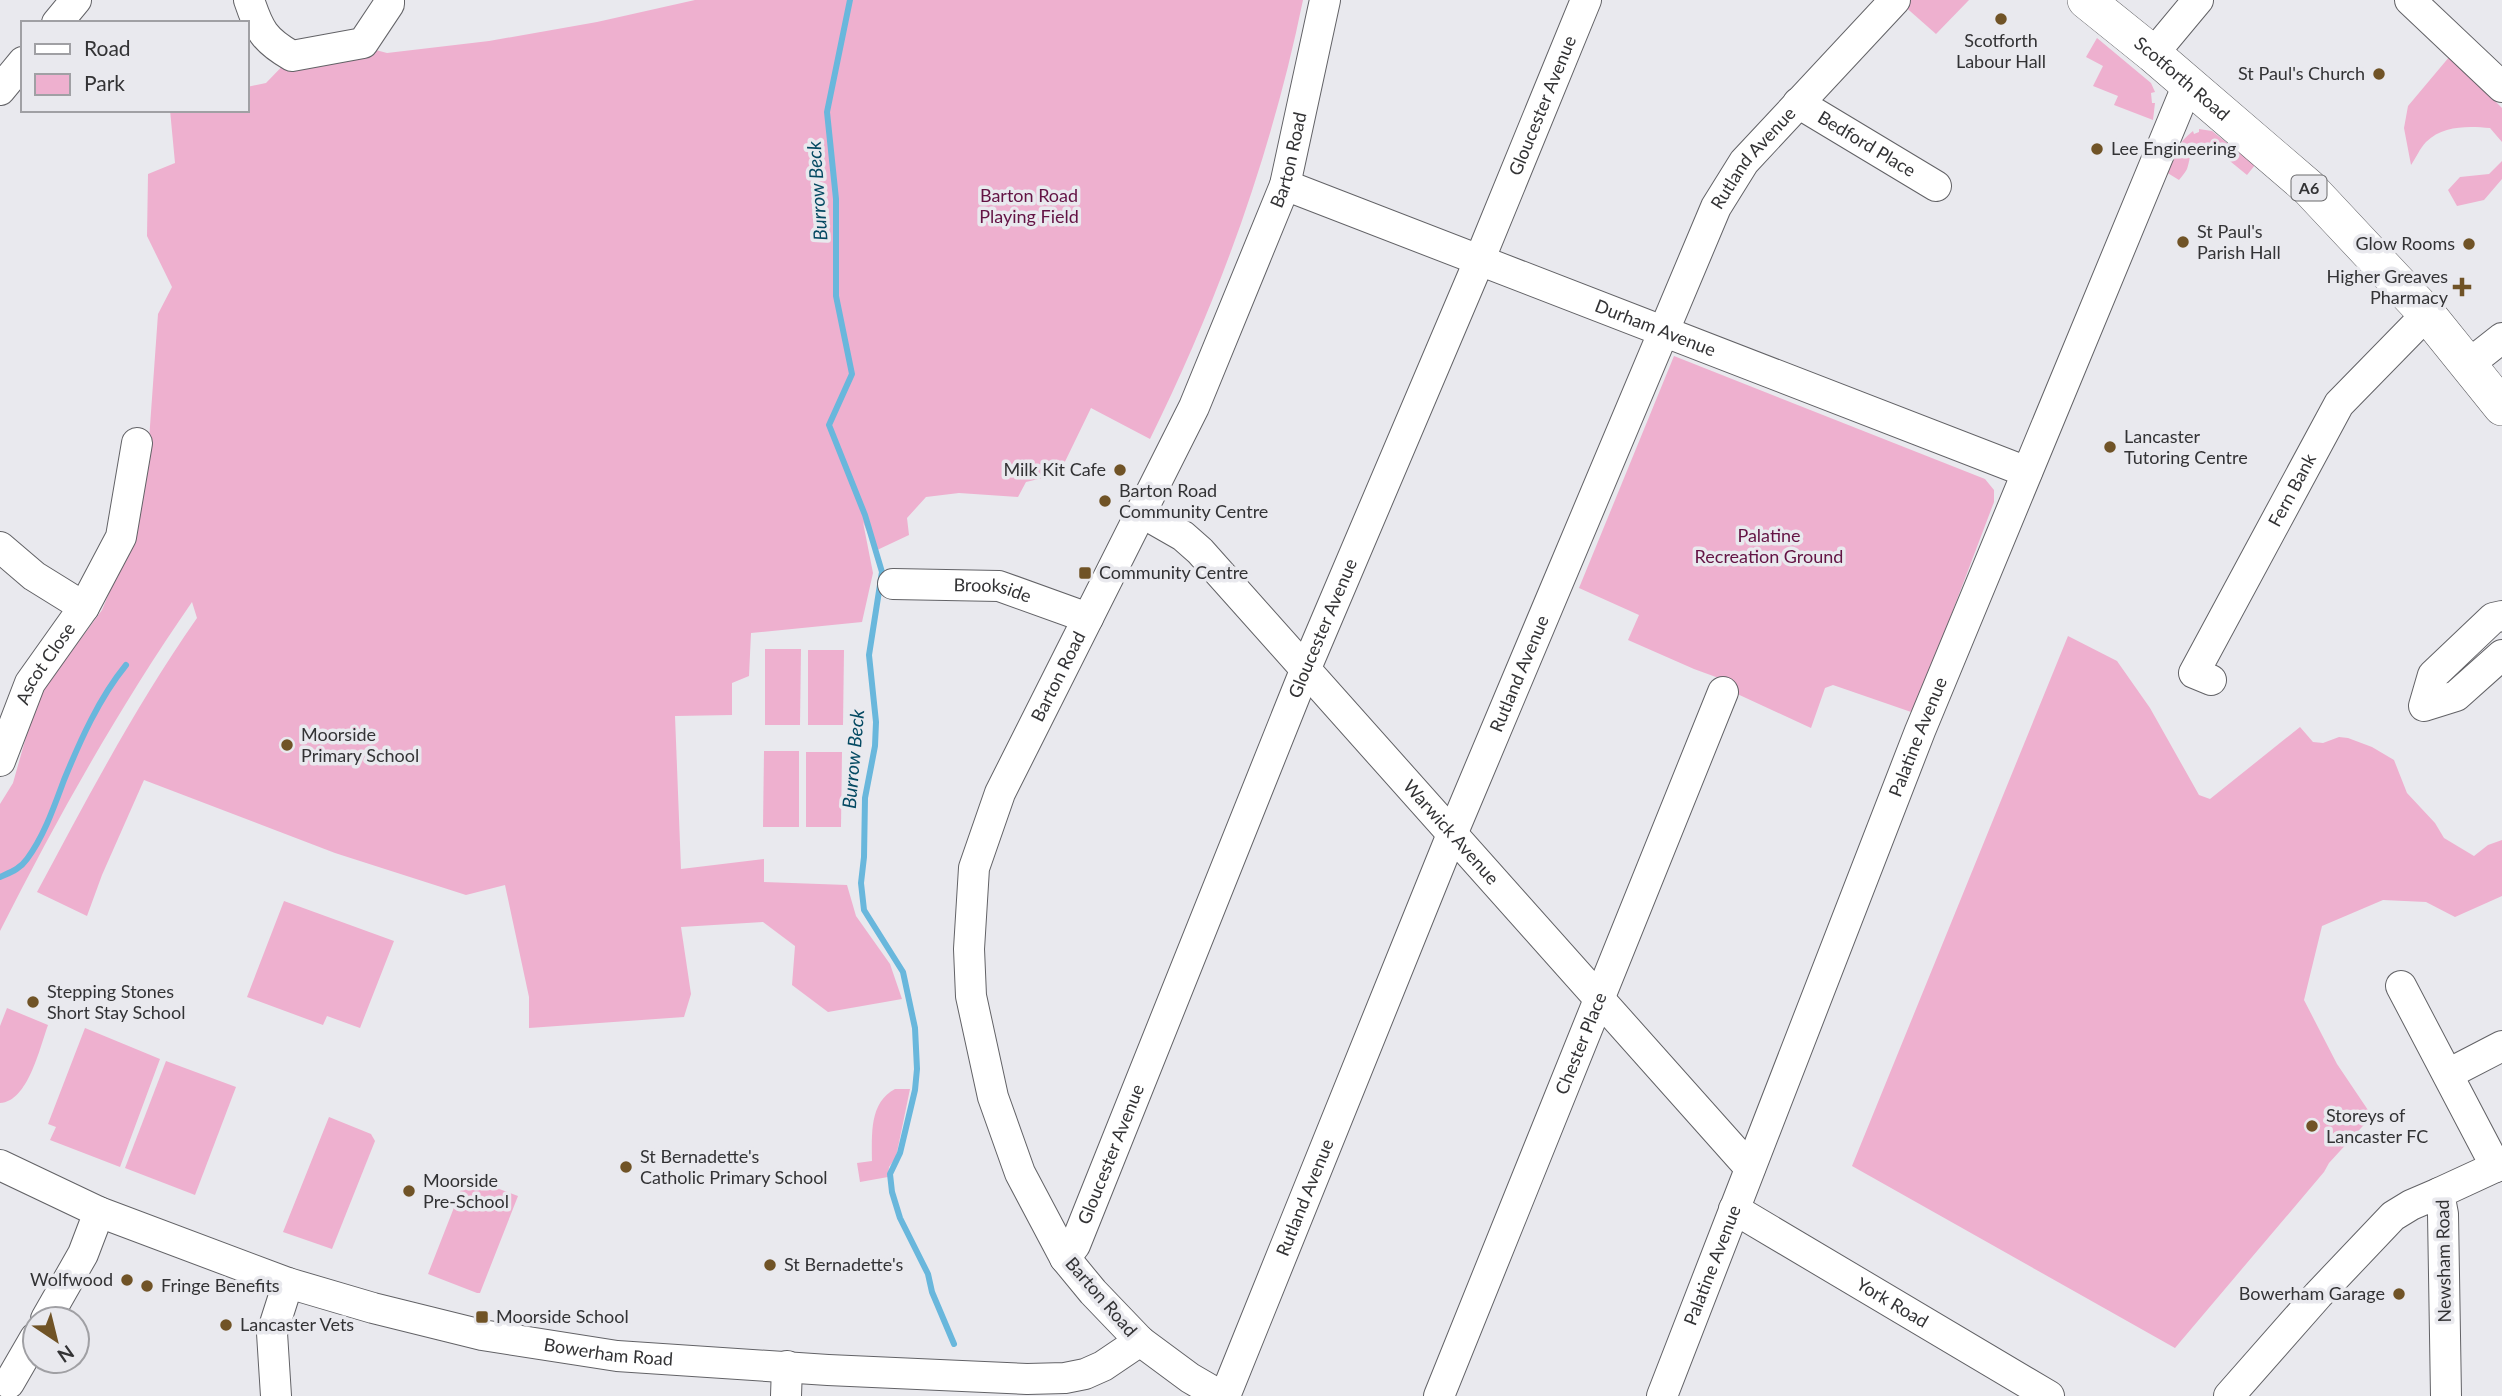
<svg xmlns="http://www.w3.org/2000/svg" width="2502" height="1396" viewBox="0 0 2502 1396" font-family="Lato,sans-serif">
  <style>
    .green { fill: #eeb0cf }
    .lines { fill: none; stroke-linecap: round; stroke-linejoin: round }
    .stream { stroke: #69b7dc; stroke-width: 6 }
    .minor-casing { stroke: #626266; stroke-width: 32 }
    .major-casing { stroke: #626266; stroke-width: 38 }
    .minor { stroke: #fff; stroke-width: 30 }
    .major { stroke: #fff; stroke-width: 37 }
    .poi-dot { fill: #705326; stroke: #e9e9ee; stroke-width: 2.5 }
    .labels { text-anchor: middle; stroke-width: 7; stroke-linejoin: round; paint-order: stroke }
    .shield { fill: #e9e9ee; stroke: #6a6a6c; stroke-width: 2 }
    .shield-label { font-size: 16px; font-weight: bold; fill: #333335 }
    .poi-label { font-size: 18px; fill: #333335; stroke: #e9e9ee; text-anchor: start }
    .street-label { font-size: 18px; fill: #333335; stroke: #e9e9ee }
    .park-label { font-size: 18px; fill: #631344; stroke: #e9e9ee }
    .water-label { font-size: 19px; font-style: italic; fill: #044962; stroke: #e9e9ee }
  </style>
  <rect width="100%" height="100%" fill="#e9e9ee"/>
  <g class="green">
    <path d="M695 0H1303C1272 152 1219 299 1150 439L1091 408 1059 474 1026 482 1018 497 959 493 926 497 907 518 909 535 875 551 863 522 873 573 862 622 751 633 749 676 732 683V715L675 716 681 869 764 859V882L847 885 856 916 890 964 902 999 828 1012 792 985 795 946 763 922 681 927 691 994 684 1017 529 1028V997L505 885 466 895 335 853 144 780 102 875 87 916 37 892C87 799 136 705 197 618L192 602C120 706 57 818 0 931V804L13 783 37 698 102 610 131 540 149 440 158 314 172 287 147 236 148 174 175 163 170 110H247V87L266 83 295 53 357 45 387 53 489 41 597 22Z"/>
    <path d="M1907 0H1969L1936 34 1902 4Z"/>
    <path d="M2097 38 2151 83 2155 92 2151 93 2152 103H2155L2153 120 2114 105 2118 96 2093 86 2103 66 2086 57Z"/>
    <path d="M2450 56 2502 108V142L2490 128C2469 126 2443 125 2426 142 2420 148 2416 158 2411 165L2404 128 2408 106Z"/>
    <path d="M2199 129 2212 131 2255 165 2247 175 2209 144C2188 144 2192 155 2187 169 2185 173 2182 176 2179 180L2166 172C2172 155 2178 143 2193 131L2194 134 2199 132Z"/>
    <path d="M2502 161V179L2484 200 2457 206 2448 190 2460 177 2489 174Z"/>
    <path d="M1674 356 1985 479 1994 490V502L1914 713 1833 685 1825 688 1811 728 1733 692 1735 684 1694 669 1628 640 1639 615 1579 588Z"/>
    <path d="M2068 636 2117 661 2150 708 2199 795 2210 799 2300 727 2313 742 2323 743 2339 737 2348 738 2372 747 2394 760 2407 793 2435 823 2444 838 2474 856 2488 845 2502 840V896L2455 917 2426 902 2383 900 2322 926 2304 1000 2337 1064 2372 1116 2329 1163 2324 1172 2175 1348 1852 1166Z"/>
    <path d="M765 649H801L800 725H765Z"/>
    <path d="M808 650H844L843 725H808Z"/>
    <path d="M764 751H799V827H763Z"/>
    <path d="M806 752H842L841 827H806Z"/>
    <path d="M284 901 394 941 360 1028 327 1016 323 1025 247 997Z"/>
    <path d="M7 1008 48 1025C40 1047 28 1102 0 1103V1026Z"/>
    <path d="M85 1028 160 1059 120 1167 50 1140 56 1127 48 1124Z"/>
    <path d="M166 1061 236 1087 195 1195 125 1168Z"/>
    <path d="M895 1089H910L896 1157 889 1167 888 1177 860 1182 857 1163 872 1161C872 1134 869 1103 895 1089Z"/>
    <path d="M329 1117 371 1134 375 1141 332 1249 283 1232Z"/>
    <path d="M478 1181 518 1196 480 1293H477L428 1274 462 1187 468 1189 470 1186 475 1188Z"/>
  </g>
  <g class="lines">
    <g class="stream">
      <path d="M850 0 827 112 836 199V296L852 374 829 425 865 515 882 572 869 655 876 722 875 746 865 798 864 857 861 883 864 910 903 972 915 1028 917 1069 915 1090 900 1153 890 1174 892 1192 900 1218 928 1274 932 1292 954 1344"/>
      <path d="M0 877C11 872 20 869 27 859 44 836 54 807 64 780 80 741 99 698 126 665"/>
    </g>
    <defs>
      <g id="minor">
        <path d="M249 0C259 30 264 40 292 56L363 43 389 4V0"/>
        <path d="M2410 0 2502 87"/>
        <path d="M57 23 76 0"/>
        <path d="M2153 54 2198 0"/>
        <path d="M0 90 23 62"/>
        <path id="s1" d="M1798 103 1936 186"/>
        <path id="s2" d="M1285 185 2027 472"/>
        <path d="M2469 364 2502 338"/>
        <path id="s3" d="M1141 512 1183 536 1200 551 1750 1168"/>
        <path d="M0 547 34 576 84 607"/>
        <path id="s4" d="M893 584 999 586 1088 618"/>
        <path d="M2502 616 2493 618 2433 675 2424 706 2456 696 2502 655"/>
        <path id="s5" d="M2211 680 2194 673 2339 404 2427 314"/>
        <path id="s6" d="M0 761 30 683 84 607 121 537 137 443"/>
        <path d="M2401 986 2496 1167"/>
        <path d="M2448 1074 2502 1046"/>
        <path id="s7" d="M0 1165 99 1212 288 1283 373 1308 482 1335 617 1356 828 1370 1027 1379 1065 1378 1085 1374 1103 1366 1140 1341"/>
        <path id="s8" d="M1734 1209 2049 1396"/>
        <path id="s9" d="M1065 1258 1075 1245 1306 668 1479 261 1586 0"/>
        <path d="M46 1319 83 1254 99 1212"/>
        <path d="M9 1383 35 1338"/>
        <path d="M276 1396 272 1333 288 1283"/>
        <path d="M786 1396 787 1366"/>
        <path id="s10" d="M1221 1396 1190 1378 1140 1341 1093 1292 1065 1258 1020 1173 993 1097 971 996 969 949 974 868 1000 793 1194 407 1285 185 1325 0"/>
        <path id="s11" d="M1225 1396 1448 844 1716 207 1744 162 1895 0"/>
        <path id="s12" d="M1439 1396 1723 692"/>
        <path id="s13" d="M1662 1396 1920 731 2188 84"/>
        <path d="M2229 1396 2318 1295 2393 1216 2411 1205 2439 1193"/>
        <path d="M2446 1396 2443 1214 2439 1193 2502 1164"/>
      </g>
      <g id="major">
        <path id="s14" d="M2086 0 2153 54 2309 188 2427 314 2502 407"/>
      </g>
    </defs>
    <use href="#minor" class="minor-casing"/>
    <use href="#major" class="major-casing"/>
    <use href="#minor" class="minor"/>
    <use href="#major" class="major"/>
  </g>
  <g class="poi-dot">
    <circle cx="2001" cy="19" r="7"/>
    <circle cx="2379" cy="74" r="7"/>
    <circle cx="2097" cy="149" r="7"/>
    <circle cx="2183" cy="242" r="7"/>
    <circle cx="2469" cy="244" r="7"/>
    <path d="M2458.5 276.5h7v7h7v7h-7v7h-7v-7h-7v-7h7z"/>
    <circle cx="2110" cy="447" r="7"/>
    <circle cx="1120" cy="470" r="7"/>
    <circle cx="1105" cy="501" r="7"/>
    <rect x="1078" y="566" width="14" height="14" rx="3.5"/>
    <circle cx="287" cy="745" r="7"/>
    <circle cx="33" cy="1002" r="7"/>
    <circle cx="2312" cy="1126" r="7"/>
    <circle cx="626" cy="1167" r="7"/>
    <circle cx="409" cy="1191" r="7"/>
    <circle cx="770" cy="1265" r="7"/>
    <circle cx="127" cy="1280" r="7"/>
    <circle cx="147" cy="1286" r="7"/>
    <circle cx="2399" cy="1294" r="7"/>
    <rect x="475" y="1310" width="14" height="14" rx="3.5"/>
    <circle cx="226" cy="1325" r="7"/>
  </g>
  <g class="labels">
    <rect class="shield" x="2291.5" y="175.5" width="35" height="25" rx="5"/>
    <g class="shield-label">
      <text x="2309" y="194">A6</text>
    </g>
    <g class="poi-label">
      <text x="2001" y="47" text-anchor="middle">Scotforth<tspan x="2001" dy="21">Labour Hall</tspan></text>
      <text x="2365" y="80" text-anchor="end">St Paul's Church</text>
      <text x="2111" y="155">Lee Engineering</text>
      <text x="2197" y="238">St Paul's<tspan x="2197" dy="21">Parish Hall</tspan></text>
      <text x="2455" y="250" text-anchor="end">Glow Rooms</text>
      <text x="2448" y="283" text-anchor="end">Higher Greaves<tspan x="2448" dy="21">Pharmacy</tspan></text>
      <text x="2124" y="443">Lancaster<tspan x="2124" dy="21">Tutoring Centre</tspan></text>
      <text x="1106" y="476" text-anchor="end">Milk Kit Cafe</text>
      <text x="1119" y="497">Barton Road<tspan x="1119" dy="21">Community Centre</tspan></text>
      <text x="1099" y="579">Community Centre</text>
      <text x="301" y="741">Moorside<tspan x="301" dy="21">Primary School</tspan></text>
      <text x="47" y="998">Stepping Stones<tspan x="47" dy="21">Short Stay School</tspan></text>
      <text x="2326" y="1122">Storeys of<tspan x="2326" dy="21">Lancaster FC</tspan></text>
      <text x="640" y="1163">St Bernadette's<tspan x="640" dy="21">Catholic Primary School</tspan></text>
      <text x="423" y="1187">Moorside<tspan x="423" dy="21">Pre-School</tspan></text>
      <text x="784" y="1271">St Bernadette's</text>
      <text x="113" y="1286" text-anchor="end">Wolfwood</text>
      <text x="161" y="1292">Fringe Benefits</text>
      <text x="2385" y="1300" text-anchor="end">Bowerham Garage</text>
      <text x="496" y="1323">Moorside School</text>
      <text x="240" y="1331">Lancaster Vets</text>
    </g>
    <g class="street-label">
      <text dy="6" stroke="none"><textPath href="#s14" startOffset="124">Scotforth Road</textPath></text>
      <text dy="6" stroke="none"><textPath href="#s9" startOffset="1248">Gloucester Avenue</textPath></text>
      <text dy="6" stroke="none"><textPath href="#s1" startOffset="80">Bedford Place</textPath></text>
      <text dy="6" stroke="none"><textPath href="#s10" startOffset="1395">Barton Road</textPath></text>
      <text dy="6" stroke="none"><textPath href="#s11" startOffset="1348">Rutland Avenue</textPath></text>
      <text dy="6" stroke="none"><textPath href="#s2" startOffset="397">Durham Avenue</textPath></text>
      <text dy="6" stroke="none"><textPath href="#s5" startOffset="226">Fern Bank</textPath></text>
      <text dy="6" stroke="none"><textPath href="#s4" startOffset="100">Brookside</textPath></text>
      <text dy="6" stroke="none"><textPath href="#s9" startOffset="681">Gloucester Avenue</textPath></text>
      <text dy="6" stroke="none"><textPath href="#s6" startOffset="108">Ascot Close</textPath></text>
      <text dy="6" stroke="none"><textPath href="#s11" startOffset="780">Rutland Avenue</textPath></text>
      <text dy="6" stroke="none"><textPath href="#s10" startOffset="828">Barton Road</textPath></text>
      <text dy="6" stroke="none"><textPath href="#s13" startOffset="707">Palatine Avenue</textPath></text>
      <text dy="6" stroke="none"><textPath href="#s3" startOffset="448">Warwick Avenue</textPath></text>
      <text dy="6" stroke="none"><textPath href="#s12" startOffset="380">Chester Place</textPath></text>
      <text dy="6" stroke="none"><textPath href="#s9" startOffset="114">Gloucester Avenue</textPath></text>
      <text dy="6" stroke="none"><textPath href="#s11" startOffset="214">Rutland Avenue</textPath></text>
      <text transform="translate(2444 1261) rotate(-91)" y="6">Newsham Road</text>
      <text dy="6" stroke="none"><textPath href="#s13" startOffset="140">Palatine Avenue</textPath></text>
      <text transform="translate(1101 1297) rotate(49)" y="6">Barton Road</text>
      <text dy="6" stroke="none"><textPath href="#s8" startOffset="184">York Road</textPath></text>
      <text dy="6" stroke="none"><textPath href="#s7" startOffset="640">Bowerham Road</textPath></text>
    </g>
    <g class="park-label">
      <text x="1029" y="202">Barton Road<tspan x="1029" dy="21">Playing Field</tspan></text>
      <text x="1769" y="542">Palatine<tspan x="1769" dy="21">Recreation Ground</tspan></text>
    </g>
    <g class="water-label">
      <text transform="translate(817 191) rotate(-94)" y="7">Burrow Beck</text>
      <text transform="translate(853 759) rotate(-85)" y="7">Burrow Beck</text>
    </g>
  </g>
  <rect x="21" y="21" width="228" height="91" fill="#e9e9ee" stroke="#a0a0a4" stroke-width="2"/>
  <rect x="35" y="44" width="35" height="10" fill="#ffffff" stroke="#a0a0a4" stroke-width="2"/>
  <text x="84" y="56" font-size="21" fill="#333335">Road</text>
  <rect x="35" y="74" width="35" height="21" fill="#eeb0cf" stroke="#a0a0a4" stroke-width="2"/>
  <text x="84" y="91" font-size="21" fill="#333335">Park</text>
  <g transform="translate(56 1340) rotate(145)"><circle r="33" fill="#e9e9ee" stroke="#a0a0a4" stroke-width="2"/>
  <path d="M0-5L12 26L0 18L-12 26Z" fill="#705326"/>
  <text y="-10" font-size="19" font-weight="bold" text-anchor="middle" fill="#333335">N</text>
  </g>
</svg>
